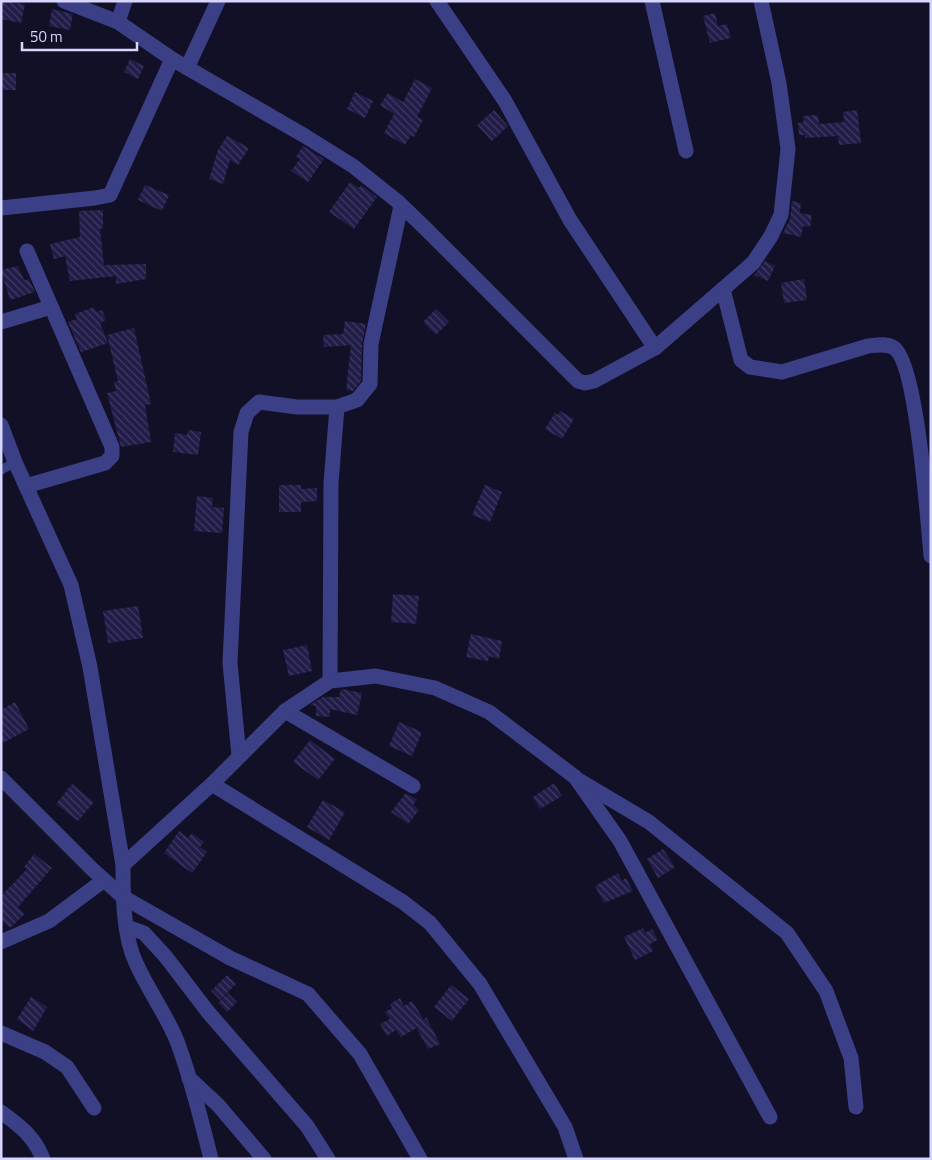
<svg xmlns="http://www.w3.org/2000/svg" width="932" height="1160" viewBox="0 0 932 1160" font-family="'Titillium Web',sans-serif">
  <style>
    .building { fill: url(#building-back-hatch) }
    .lines { fill: none; stroke-linecap: round; stroke-linejoin: round }
    .lane { stroke: #3b3f85; stroke-width: 9 }
    .street { stroke: #3b3f85; stroke-width: 15 }
  </style>
  <defs>
    <pattern id="building-back-hatch" width="6" height="6" patternUnits="userSpaceOnUse" patternTransform="scale(1.25)"><rect width="6" height="6" fill="#211c48"/><path d="M-1 5l2 2M0 0l6 6M5-1l2 2" fill="none" stroke="#403c63"/></pattern>
  </defs>
  <rect width="100%" height="100%" fill="#121027"/>
  <g class="building">
    <path d="M1 1 25 4 21 23 1 19Z"/>
    <path d="M52 9 73 14 70 30 49 26Z"/>
    <path d="M715 13 718 26 727 24 731 38 710 43 703 16Z"/>
    <path d="M130 59 144 66 138 79 124 72Z"/>
    <path d="M1 73H16V90H2Z"/>
    <path d="M415 79 432 88 417 117 423 120 414 137 411 135 405 145 384 133 394 114 380 105 388 93 403 102Z"/>
    <path d="M355 92 373 101 365 118 347 109Z"/>
    <path d="M494 110 508 126 492 141 477 125Z"/>
    <path d="M857 110 861 143 839 145 838 136 805 138V135H799L798 123 804 122 803 116 818 115 819 124 844 122 843 112Z"/>
    <path d="M227 136 249 148 238 165 230 160 223 184 209 179 218 150Z"/>
    <path d="M303 146 324 159 308 182 291 171 300 159 296 157Z"/>
    <path d="M350 182 359 188 361 185 377 197 354 229 329 212Z"/>
    <path d="M145 185 169 195 162 211 138 200Z"/>
    <path d="M792 201 801 203 800 213 812 215 810 227 803 226 801 237 783 233 790 219Z"/>
    <path d="M103 210V228L100 229 104 265 146 264V279L116 284V276L70 281 65 256 54 259 50 244 80 237 79 211Z"/>
    <path d="M765 261 775 266 768 281 754 275Z"/>
    <path d="M18 266 24 280 29 279 35 292 10 300 1 270Z"/>
    <path d="M804 279 807 300 784 303 781 283Z"/>
    <path d="M94 307 96 312 102 310 106 320 100 323 108 343 81 352 68 322 77 319 75 314Z"/>
    <path d="M436 309 449 322 436 335 423 322Z"/>
    <path d="M345 321 366 324 362 344 361 381 353 391 346 390 351 345 324 347 323 335 343 334Z"/>
    <path d="M134 328 151 404 145 405 151 442 121 447 107 393 116 391 114 382 118 381 107 335Z"/>
    <path d="M560 411 574 419 562 439 545 429 555 413 558 415Z"/>
    <path d="M188 430 201 432 198 455 173 452 175 433 187 435Z"/>
    <path d="M279 485H301V489L317 488V501L301 502V512H279Z"/>
    <path d="M485 485 502 492 490 522 472 515Z"/>
    <path d="M197 496 213 498 212 507 224 508 222 533 194 531Z"/>
    <path d="M393 594 419 596 416 624 391 622Z"/>
    <path d="M138 606 143 638 108 643 103 611Z"/>
    <path d="M471 634 502 641 499 659 489 656 488 661 466 657Z"/>
    <path d="M307 645 312 671 289 676 283 650Z"/>
    <path d="M341 689 362 693 357 715 330 709V717L316 716V706L310 705 323 697H339Z"/>
    <path d="M15 702 29 729 1 744V710Z"/>
    <path d="M399 722 422 732 412 756 389 746Z"/>
    <path d="M310 740 335 759 318 780 293 762Z"/>
    <path d="M554 783 562 796 540 809 533 797Z"/>
    <path d="M72 784 94 802 78 821 56 804Z"/>
    <path d="M406 793 417 800 413 805 419 810 408 824 391 812Z"/>
    <path d="M323 800 345 812 329 840 307 827Z"/>
    <path d="M179 831 188 838 192 833 204 842 200 847 207 852 192 873 164 853Z"/>
    <path d="M663 849 675 867 658 878 647 859Z"/>
    <path d="M34 854 52 868 18 907 25 914 10 928 1 920V896L27 869 24 867Z"/>
    <path d="M618 873 622 881 626 878 633 891 604 903 595 886Z"/>
    <path d="M643 928 645 933 652 929 658 940 650 944 653 951 635 960 624 937Z"/>
    <path d="M227 975 236 984 220 1000 211 991Z"/>
    <path d="M451 985 469 999 452 1021 434 1007Z"/>
    <path d="M228 993 237 1002 227 1012 218 1003Z"/>
    <path d="M31 997 47 1007 33 1031 17 1019Z"/>
    <path d="M400 998 404 1006 412 1001 424 1020 426 1017 440 1044 428 1049 417 1029 420 1026 401 1037 396 1030 387 1036 380 1024 390 1019 385 1012 392 1008 390 1004Z"/>
  </g>
  <g class="lines">
    <path class="lane" d="M1 470 15 462"/>
    <g class="street">
      <path d="M64 1 118 22 172 59 305 136 353 166 397 201 427 230 578 381 585 383 594 381 655 348 753 263 771 236 781 215 788 149 779 83 761 1"/>
      <path d="M437 1 505 101 570 220 655 348"/>
      <path d="M652 1 686 151"/>
      <path d="M118 22 125 1"/>
      <path d="M187 68 218 1"/>
      <path d="M1 208 95 198 110 195 172 59"/>
      <path d="M723 289 741 360 750 367 782 372 868 346C877 345 887 343 894 348 917 363 928 524 931 556"/>
      <path d="M1 322 51 307"/>
      <path d="M1 425 15 462 71 585 90 667 123 865C123 895 123 936 136 963 148 990 166 1014 177 1041 191 1079 201 1119 211 1159"/>
      <path d="M26 486 105 463 112 456V447L27 251"/>
      <path d="M330 681 331 483 337 407"/>
      <path d="M285 711 413 786"/>
      <path d="M239 756 230 663 241 432 247 413 259 402 297 407H337L357 400 370 384 371 344 401 206"/>
      <path d="M1 778 92 869 123 897 230 958 308 994 360 1054 420 1159"/>
      <path d="M580 781 649 822 787 933 826 991 851 1058 856 1107"/>
      <path d="M212 784 403 902 430 923 480 984 565 1127 576 1159"/>
      <path d="M123 865 212 784 285 711 330 681 376 676 435 688 489 712 575 777 620 841 770 1117"/>
      <path d="M127 927 144 933 166 957 208 1012 307 1126 328 1159"/>
      <path d="M1 942 49 921 104 880"/>
      <path d="M1 1033 45 1052 67 1067 94 1108"/>
      <path d="M189 1078 218 1105 264 1159"/>
      <path d="M1 1112C20 1126 34 1136 43 1159"/>
    </g>
  </g>
  <rect width="932" height="1160" fill="none" stroke="#d7d6ff" stroke-width="5"/>
  <path d="M22 42v8h115v-8" fill="none" stroke="#d7d6ff" stroke-width="2.5"/>
  <text x="30" y="42" font-size="15" fill="#d7d6ff" stroke="#121027" stroke-width="4" paint-order="stroke">50 m</text>
</svg>
